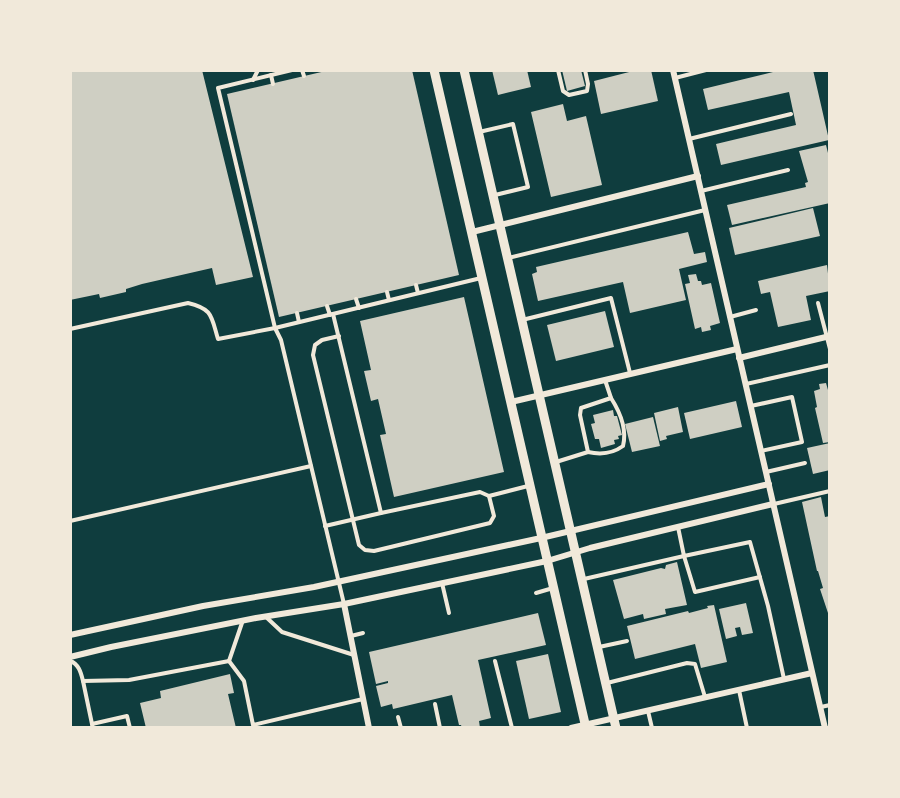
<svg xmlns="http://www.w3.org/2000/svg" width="900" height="798" viewBox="0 0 900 798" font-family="Ubuntu,sans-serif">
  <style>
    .building { fill: #cfcfc3 }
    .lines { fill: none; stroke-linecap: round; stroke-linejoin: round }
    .service { stroke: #f1e9da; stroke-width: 4 }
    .minor { stroke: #f1e9da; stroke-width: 6 }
    .tertiary { stroke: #f1e9da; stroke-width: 9 }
  </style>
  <rect width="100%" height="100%" fill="#0f3d3e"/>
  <g class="building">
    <path d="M70 70H202L253 277 216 285 212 268 142 284 126 289V292L100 298 99 294 70 300Z"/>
    <path d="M330 70H412L459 275 279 317 227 94Z"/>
    <path d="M492 70H527L531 87 498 95Z"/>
    <path d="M562 70H581L585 86 567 91Z"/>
    <path d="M637 70H651L658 101 601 114 594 81Z"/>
    <path d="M781 70H813L829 140 721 165 716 144 796 125 789 92 708 110 703 89Z"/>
    <path d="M563 104 567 121 586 116 602 185 551 197 531 112Z"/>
    <path d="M826 145 830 161V203L732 225 727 205 806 187 805 183 808 182 799 151Z"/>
    <path d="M813 208 820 236 735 255 729 228Z"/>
    <path d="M688 232 694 254 705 252 707 262 679 269 686 300 630 313 623 282 538 301 532 274 537 272 536 267Z"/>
    <path d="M827 265 830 291 806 296 811 320 778 327 770 292 761 294 758 281Z"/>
    <path d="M696 274 698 281H701L702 285 711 283 720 323 710 326 711 330 702 332 701 327 695 329 685 284 690 283 688 275Z"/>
    <path d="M464 297 504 472 394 497 380 435 386 434 378 399 371 401 364 371 371 370 360 321Z"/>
    <path d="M605 311 614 347 556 361 547 325Z"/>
    <path d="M826 383 830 397V442L823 443 815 408 817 407 814 391 820 389 819 384Z"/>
    <path d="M736 401 742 427 690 439 684 413Z"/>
    <path d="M678 407 683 432 666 436 667 439 660 441 654 413Z"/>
    <path d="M613 410 614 416H617L622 435 618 436 619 439 614 440 615 444 601 448 599 439H595L591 424 595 423 593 415Z"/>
    <path d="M653 417 660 446 632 452 625 424Z"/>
    <path d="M830 443V470L813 474 807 448Z"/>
    <path d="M821 497 825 517 830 516 829 616 820 589 823 588 818 571H817L802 502Z"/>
    <path d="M677 562 687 605 665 609 666 614 644 619 643 614 624 619 613 580 661 568 665 569 666 565Z"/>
    <path d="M746 603 753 633 742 635 740 627 735 628 737 636 726 639 719 609Z"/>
    <path d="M714 605 727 662 701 668 695 644 635 659 627 626 688 611 689 613 708 608 707 606Z"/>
    <path d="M538 613 546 645 478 660 491 718 479 721 480 728H462L461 725H459L452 695 393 709 392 704 381 707 376 686 388 683V681L376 684 369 652Z"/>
    <path d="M548 654 561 712 529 719 516 661Z"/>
    <path d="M230 674 234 693 228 694 236 728H146L140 703 161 698 160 691Z"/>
  </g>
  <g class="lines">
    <g class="service">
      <path d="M292 70 218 88 275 328 281 340 344 604"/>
      <path d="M302 70 304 76"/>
      <path d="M558 70 563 91 569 95 587 91 588 84 585 70"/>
      <path d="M271 75 273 84"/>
      <path d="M675 78 706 70"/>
      <path d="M253 80 258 70"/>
      <path d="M479 132 513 124 528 187 495 195"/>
      <path d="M689 139 791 114"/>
      <path d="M701 191 788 170"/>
      <path d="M508 258 705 210"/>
      <path d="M416 285 418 293"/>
      <path d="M387 292 389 300"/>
      <path d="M356 299 359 308"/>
      <path d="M818 303 830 349"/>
      <path d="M327 306 330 315"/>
      <path d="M297 313 299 322"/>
      <path d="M730 317 756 310"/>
      <path d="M522 320 611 298 630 373"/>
      <path d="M70 329 188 303C213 309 211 316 218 339L275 328 481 278"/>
      <path d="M339 336 322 340 315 345 313 355 359 545 365 550 374 551 490 523 494 516 489 496"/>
      <path d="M746 384 830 365"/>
      <path d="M751 406 792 397 802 442 761 451"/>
      <path d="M588 452C601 455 612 454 623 446 627 430 620 412 611 398"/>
      <path d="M556 462 588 452 580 415 581 408 611 398 605 380"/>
      <path d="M766 472 805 463"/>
      <path d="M774 504 830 491"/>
      <path d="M381 513 480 492 489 496 528 486"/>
      <path d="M70 521 311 466"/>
      <path d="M325 526 381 513 333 314"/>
      <path d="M678 527 684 556 750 542 768 606 784 679"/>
      <path d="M584 579 684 556 695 592 760 577"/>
      <path d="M442 583 449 613"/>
      <path d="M536 593 553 588"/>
      <path d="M266 617 282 632 354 655"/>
      <path d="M351 636 363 633"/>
      <path d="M599 647 627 641"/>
      <path d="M70 661C79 664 81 673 83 681L129 680 229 661"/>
      <path d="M229 661 244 681 253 725 363 699"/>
      <path d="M229 661 243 620"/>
      <path d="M495 661 512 728"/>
      <path d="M83 681 92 724"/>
      <path d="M607 683 687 663 695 664 705 697"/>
      <path d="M739 690 747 728"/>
      <path d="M435 704 440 728"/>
      <path d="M821 707 830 705"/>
      <path d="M648 711 652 728"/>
      <path d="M398 717 401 728"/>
      <path d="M93 728 92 724 127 716 130 728"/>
    </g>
    <g class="minor">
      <path d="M673 70 825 728"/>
      <path d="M472 232 698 176"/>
      <path d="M739 358 830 336"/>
      <path d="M511 402 737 349"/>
      <path d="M344 604 369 728"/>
      <path d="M70 635 203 606 314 587 541 538 769 484"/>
      <path d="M70 657 111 647 256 618 344 604 547 561 590 548 773 504"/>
      <path d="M571 728 812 673"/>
    </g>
    <g class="tertiary">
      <path d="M434 70 586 728"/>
      <path d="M464 70 616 728"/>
    </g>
  </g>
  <rect width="900" height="798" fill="none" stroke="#f1e9da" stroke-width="144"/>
</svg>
